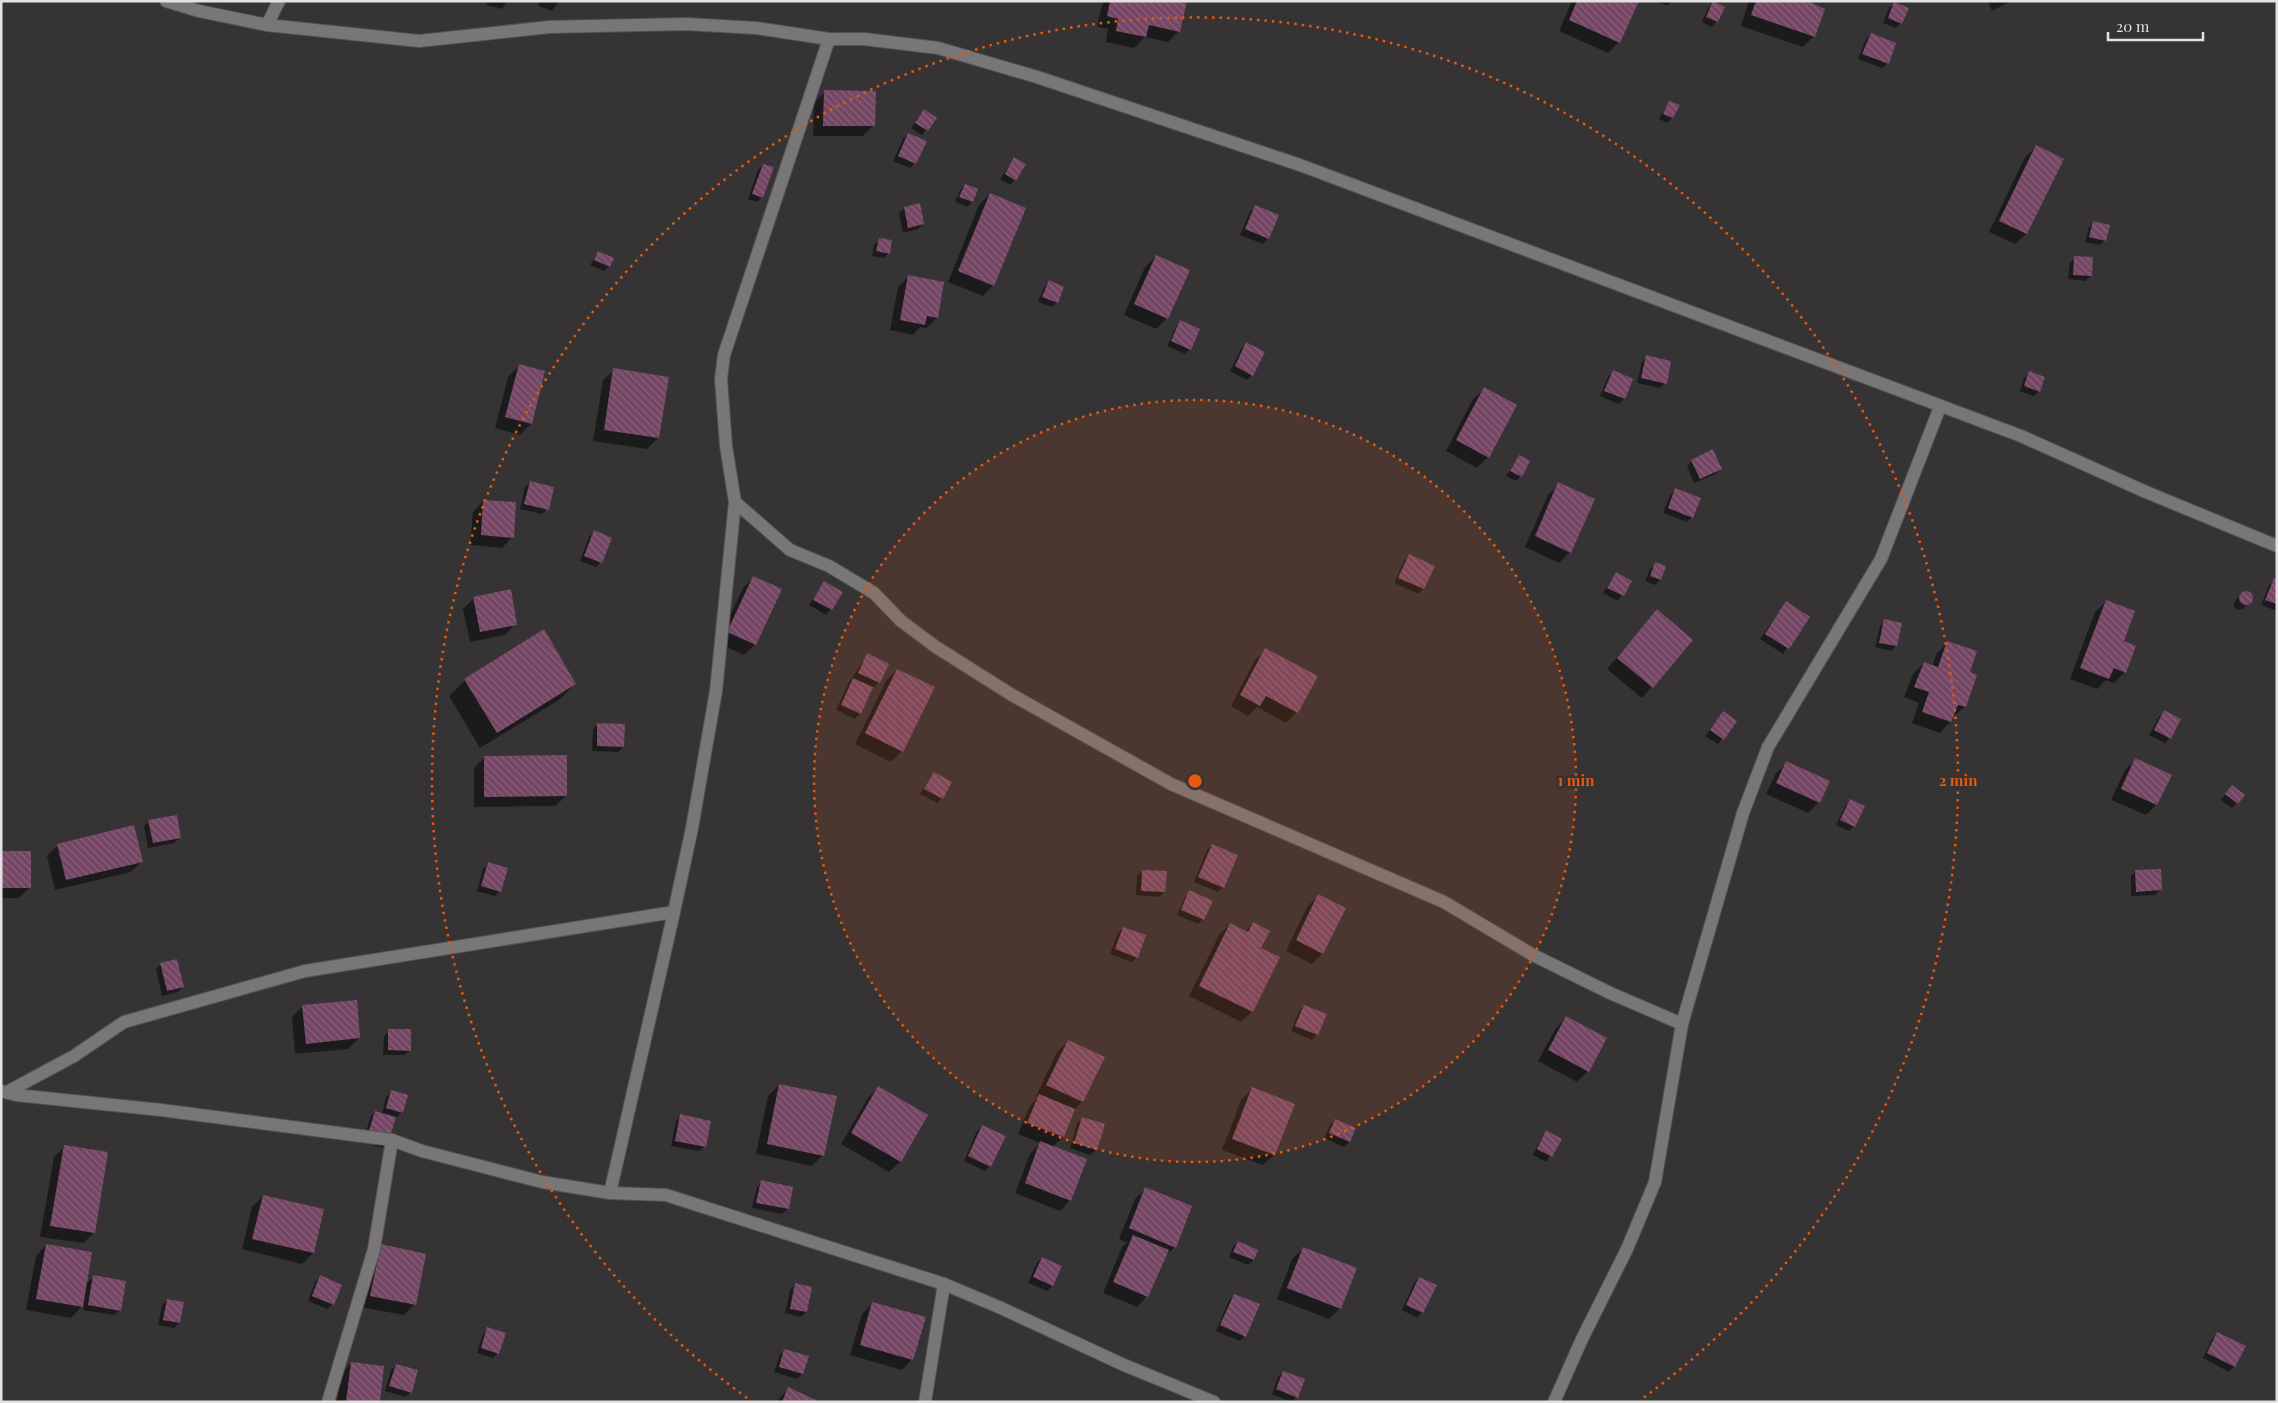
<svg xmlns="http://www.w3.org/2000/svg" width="2278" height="1403" viewBox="0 0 2278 1403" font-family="'Playfair Display',serif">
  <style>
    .shadow { fill: #0007 }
    .building { fill: url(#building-back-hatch) }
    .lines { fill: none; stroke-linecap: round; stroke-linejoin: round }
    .minor-casing { stroke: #545253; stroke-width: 14 }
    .minor { stroke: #797678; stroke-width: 12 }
    .ring { fill: none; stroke: #e8590c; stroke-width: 2.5; stroke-dasharray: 2.5 5 }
    .centre { fill: #e8590c; stroke: #363335; stroke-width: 2.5 }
    .ring-label { font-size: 15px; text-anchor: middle; font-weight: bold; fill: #e8590c; stroke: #363335; stroke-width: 5; stroke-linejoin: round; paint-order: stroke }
  </style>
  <defs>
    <pattern id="building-back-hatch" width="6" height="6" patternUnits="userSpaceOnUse" patternTransform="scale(1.25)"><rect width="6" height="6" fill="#744664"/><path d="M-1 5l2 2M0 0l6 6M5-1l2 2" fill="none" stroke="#88607a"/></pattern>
  </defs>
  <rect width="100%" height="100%" fill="#363335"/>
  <g class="shadow">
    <path d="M487 1H507L502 9 486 5Z"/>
    <path d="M540 1H559L552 11 538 6Z"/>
    <path d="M1103 1H1185L1179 31 1168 42 1145 37 1134 48 1106 42 1108 29 1097 27Z"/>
    <path d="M1572 1H1637L1618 43 1608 53 1559 31Z"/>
    <path d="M1657 1H1671L1667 6Z"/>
    <path d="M1749 1H1805L1814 36 1803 47 1741 26Z"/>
    <path d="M1988 1H2011L1992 11Z"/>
    <path d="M1713 3 1717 21 1712 27 1702 22 1708 8Z"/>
    <path d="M1895 3 1901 23 1896 28 1883 23 1889 8Z"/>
    <path d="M1871 34 1888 63 1882 68 1858 59 1866 39Z"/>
    <path d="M825 92 874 125 863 136H813L814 102Z"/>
    <path d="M1669 102 1672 118 1667 123 1659 119Z"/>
    <path d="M924 110 935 118 922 135 911 128Z"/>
    <path d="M908 134 915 163 910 168 893 161 903 139Z"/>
    <path d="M2036 147 2062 159 2026 234 2015 244 1989 232 2025 157Z"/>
    <path d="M1014 159 1015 180 1010 185 1000 179Z"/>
    <path d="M763 165 762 197 757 202 748 199 758 170Z"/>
    <path d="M965 185 976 190 972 202 967 207 955 202 960 190Z"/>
    <path d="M990 194 993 285 983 296 948 282 979 205Z"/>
    <path d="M1255 207 1268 238 1263 244 1240 235 1250 212Z"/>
    <path d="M904 208 923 224 918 229 903 233 899 213Z"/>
    <path d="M2094 222 2105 240 2100 245 2085 242 2089 227Z"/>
    <path d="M879 240 889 253 884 258 872 256 874 245Z"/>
    <path d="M598 252 609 266 604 271 590 265Z"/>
    <path d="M1156 256 1167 318 1156 329 1124 315 1145 267Z"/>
    <path d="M2075 257 2091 276 2085 281 2068 279 2070 263Z"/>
    <path d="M908 277 937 318 926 328 920 327 913 335 890 330 898 287Z"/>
    <path d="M1049 282 1057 302 1052 307 1038 302 1044 287Z"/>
    <path d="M1181 322 1190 349 1185 354 1167 346 1176 327Z"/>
    <path d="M1247 344 1252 375 1247 380 1230 371 1241 349Z"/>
    <path d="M1647 357 1665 383 1660 388 1637 383 1642 362Z"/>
    <path d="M519 366 544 372 531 424 520 435 495 428 508 377Z"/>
    <path d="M614 370 667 378 658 438 647 449 593 441 603 380Z"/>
    <path d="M1613 372 1631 379 1624 399 1619 404 1600 396 1608 377Z"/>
    <path d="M2030 373 2039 391 2034 396 2020 391 2024 378Z"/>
    <path d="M1484 389 1488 457 1477 468 1446 451 1473 399Z"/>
    <path d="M1519 457 1521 476 1516 481 1506 476Z"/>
    <path d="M1692 461 1721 468 1716 474 1694 483 1687 466Z"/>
    <path d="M530 482 547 509 542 514 520 509 525 487Z"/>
    <path d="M1559 484 1570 552 1559 563 1525 547 1548 495Z"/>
    <path d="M1675 490 1692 517 1687 522 1663 513 1670 495Z"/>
    <path d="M483 501 512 537 502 548 470 545 473 512Z"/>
    <path d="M594 532 601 562 596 567 580 561 589 537Z"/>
    <path d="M1409 556 1423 589 1418 594 1394 583 1404 561Z"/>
    <path d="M1655 564 1664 567 1660 580 1655 585 1645 581 1650 569Z"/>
    <path d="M1616 573 1630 581 1618 601 1603 593Z"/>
    <path d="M754 577 780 590 755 645 744 655 717 643 743 588Z"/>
    <path d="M2274 580 2277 581V611L2261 605 2269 585Z"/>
    <path d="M824 583 831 609 826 615 809 605Z"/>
    <path d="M2247 591 2251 595 2252 599 2243 609 2238 610 2234 607V602L2242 592Z"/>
    <path d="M474 598 516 624 505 635 470 642 463 609Z"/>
    <path d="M2106 602 2122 641 2125 672 2114 683 2106 680 2097 689 2070 679 2095 612Z"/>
    <path d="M1786 603 1808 617 1783 654 1760 639Z"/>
    <path d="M1657 611 1691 640 1642 698 1607 669Z"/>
    <path d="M1885 621 1900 624 1896 646 1891 651 1875 647 1880 626Z"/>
    <path d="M1948 642 1968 673 1965 707 1952 717 1950 722 1940 733 1912 723 1919 703 1904 697 1913 674 1924 663 1932 666 1937 653Z"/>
    <path d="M1266 650 1297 712 1286 723 1257 707 1248 716 1231 706 1255 660Z"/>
    <path d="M867 655 879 682 874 687 872 686 860 713 855 719 836 710 848 684Z"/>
    <path d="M897 670 902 751 891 762 855 744 886 681Z"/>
    <path d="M465 680 575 684 559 700 480 748 449 696Z"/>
    <path d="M2164 712 2170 738 2165 743 2149 735 2159 717Z"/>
    <path d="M1723 713 1735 721 1718 744 1705 736Z"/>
    <path d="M598 724 623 747 618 752 592 751 593 729Z"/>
    <path d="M485 757 566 796 555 806 474 807V768Z"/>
    <path d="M2136 759 2156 805 2146 815 2111 800 2125 770Z"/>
    <path d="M1787 763 1819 802 1808 813 1766 794 1776 773Z"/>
    <path d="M934 774 942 798 937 803 920 794Z"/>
    <path d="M2227 792 2237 803 2232 808 2221 800Z"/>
    <path d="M1850 801 1854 826 1849 831 1836 825 1845 806Z"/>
    <path d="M149 821 179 838 174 843 148 848 144 826Z"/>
    <path d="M58 845 142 861 131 872 55 890 47 856Z"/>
    <path d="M1212 845 1223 887 1218 892 1194 882 1207 850Z"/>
    <path d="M1 853 30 887 19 898H1Z"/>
    <path d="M488 864 500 891 495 896 477 891 483 869Z"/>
    <path d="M1142 871 1164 892 1159 897 1136 895 1137 876Z"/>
    <path d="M2136 871 2160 890 2155 895 2131 896V876Z"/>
    <path d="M1190 892 1203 919 1198 924 1177 915 1185 897Z"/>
    <path d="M1318 896 1345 909 1322 954 1312 964 1286 951 1307 907Z"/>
    <path d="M1253 923 1260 948 1278 958 1252 1012 1241 1022 1189 996 1219 935 1230 924 1245 932Z"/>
    <path d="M1123 928 1137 957 1132 962 1110 954 1118 933Z"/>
    <path d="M161 964 183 987 178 992 162 996 156 969Z"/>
    <path d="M303 1006 359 1038 348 1049 295 1054 292 1017Z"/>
    <path d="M1304 1006 1317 1034 1312 1040 1291 1031 1299 1011Z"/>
    <path d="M1566 1018 1588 1071 1577 1082 1538 1061 1556 1028Z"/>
    <path d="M389 1031 410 1050 405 1055H383L384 1036Z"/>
    <path d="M1068 1041 1103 1058 1082 1102 1074 1110 1063 1137 1052 1147 1070 1200 1060 1211 1015 1193 1030 1154 1040 1143 1018 1134 1029 1107 1038 1097 1036 1096 1057 1052Z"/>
    <path d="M779 1085 823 1155 812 1166 756 1154 768 1096Z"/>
    <path d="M878 1088 926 1116 900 1162 889 1172 841 1144 868 1098Z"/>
    <path d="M1252 1089 1293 1105 1274 1155 1263 1165 1222 1150 1241 1100Z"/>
    <path d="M391 1092 402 1112 397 1117H395L387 1143 382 1148 363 1142 370 1118 375 1112 382 1114 386 1097Z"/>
    <path d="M681 1116 705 1146 699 1151 671 1146 676 1121Z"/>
    <path d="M1083 1118 1103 1125 1096 1150 1090 1155 1070 1148 1077 1123Z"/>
    <path d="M1335 1120 1354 1128 1349 1142 1344 1147 1324 1138 1330 1125Z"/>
    <path d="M982 1126 990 1166 985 1171 964 1161 977 1131Z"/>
    <path d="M1547 1132 1561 1139 1546 1162 1533 1155 1542 1137Z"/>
    <path d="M65 1147 94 1233 83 1243 40 1237 54 1157Z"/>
    <path d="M762 1182 792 1188 788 1209 782 1214 752 1208 757 1187Z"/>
    <path d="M1146 1189 1175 1247 1164 1257 1147 1296 1137 1307 1103 1293 1122 1247 1127 1243 1119 1239 1135 1199Z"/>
    <path d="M263 1196 323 1210 313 1253 302 1264 242 1249 252 1207Z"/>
    <path d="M1238 1242 1257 1250 1253 1260 1248 1265 1229 1257 1233 1247Z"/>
    <path d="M46 1245 85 1285 93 1277 120 1310 114 1315 83 1310 84 1304 71 1318 26 1310 36 1256Z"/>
    <path d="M381 1246 415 1304 404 1315 360 1307Z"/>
    <path d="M1303 1249 1340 1308 1329 1319 1277 1299 1292 1259Z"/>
    <path d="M1042 1258 1060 1266 1052 1286 1047 1291 1028 1283 1037 1263Z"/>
    <path d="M320 1277 333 1304 327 1309 308 1301 315 1282Z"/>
    <path d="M1419 1278 1422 1312 1417 1318 1402 1310 1414 1283Z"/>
    <path d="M796 1284 806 1312 801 1317 785 1313 790 1290Z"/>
    <path d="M1234 1295 1245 1336 1240 1341 1216 1331 1229 1300Z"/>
    <path d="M167 1300 183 1303 179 1323 174 1328 158 1325 162 1305Z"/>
    <path d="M873 1303 912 1359 902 1370 850 1355 862 1314Z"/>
    <path d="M488 1329 498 1353 493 1358 477 1353 483 1334Z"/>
    <path d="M2218 1334 2244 1347 2234 1367 2229 1372 2203 1358 2212 1339Z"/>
    <path d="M785 1350 802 1374 797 1379 774 1372 780 1355Z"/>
    <path d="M351 1363 379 1402H337L341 1374Z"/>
    <path d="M396 1365 411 1392 406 1397 385 1391 391 1370Z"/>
    <path d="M1283 1372 1296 1397 1292 1402 1272 1394 1278 1377Z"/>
    <path d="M788 1389 817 1402H776Z"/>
  </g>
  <g class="building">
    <path d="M1110 1H1187L1180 32 1149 25 1146 37 1116 31 1118 19 1107 16Z"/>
    <path d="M1577 1H1639L1620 43 1569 20Z"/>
    <path d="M1713 1 1725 7 1718 22 1706 17Z"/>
    <path d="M1756 1H1807L1825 9 1815 37 1751 15Z"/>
    <path d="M1894 2 1909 8 1902 24 1888 18Z"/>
    <path d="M1871 33 1896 43 1889 64 1862 54Z"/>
    <path d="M824 90 876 91 875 126H823Z"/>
    <path d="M1669 101 1680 105 1673 118 1663 114Z"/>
    <path d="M924 109 937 118 928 131 915 123Z"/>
    <path d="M908 133 927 141 916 164 898 156Z"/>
    <path d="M2036 145 2064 159 2027 234 1999 221Z"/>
    <path d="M1014 157 1026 164 1016 181 1005 174Z"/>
    <path d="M763 164 774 167 763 198 752 194Z"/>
    <path d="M965 184 978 189 973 202 959 197Z"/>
    <path d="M990 193 1026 208 994 286 958 271Z"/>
    <path d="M920 203 924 224 908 228 904 207Z"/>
    <path d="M1255 205 1279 215 1269 239 1245 229Z"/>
    <path d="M2093 221 2110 225 2106 241 2089 237Z"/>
    <path d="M879 238 892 240 890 254 876 251Z"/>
    <path d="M598 251 614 258 610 267 594 260Z"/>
    <path d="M1156 255 1190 270 1168 319 1134 304Z"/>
    <path d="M2074 256 2093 257 2092 276 2073 275Z"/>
    <path d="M908 275 944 282 938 318 927 316 925 325 900 320Z"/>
    <path d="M1049 280 1064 287 1058 303 1042 297Z"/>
    <path d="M1180 320 1200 329 1191 350 1171 341Z"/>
    <path d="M1246 342 1265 352 1253 376 1235 366Z"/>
    <path d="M1646 355 1671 361 1667 384 1641 378Z"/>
    <path d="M519 364 545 371 532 424 505 417Z"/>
    <path d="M613 368 669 377 659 438 604 430Z"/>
    <path d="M1613 370 1633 379 1625 399 1604 391Z"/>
    <path d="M2029 371 2045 377 2040 392 2024 386Z"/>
    <path d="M1484 387 1517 405 1489 458 1456 440Z"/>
    <path d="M1713 449 1722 469 1700 479 1691 460Z"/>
    <path d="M1519 455 1530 461 1522 477 1510 471Z"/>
    <path d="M530 481 554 487 549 510 524 504Z"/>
    <path d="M1558 482 1595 499 1571 553 1535 536Z"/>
    <path d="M1675 488 1701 498 1693 518 1668 508Z"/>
    <path d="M483 500 516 502 514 538 481 535Z"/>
    <path d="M594 530 612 538 602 563 584 556Z"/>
    <path d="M1409 554 1435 566 1424 589 1398 578Z"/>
    <path d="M1655 562 1666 566 1661 580 1650 576Z"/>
    <path d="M1616 572 1632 581 1624 596 1607 588Z"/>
    <path d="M753 576 782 589 756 645 727 632Z"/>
    <path d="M2274 578 2277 580V604L2265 600Z"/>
    <path d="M824 581 843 592 832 610 813 600Z"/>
    <path d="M511 589 517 625 480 632 473 597Z"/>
    <circle cx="2246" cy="598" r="7"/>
    <path d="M2106 600 2135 611 2124 641 2136 646 2126 673 2114 668 2109 679 2080 668Z"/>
    <path d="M1786 601 1810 617 1789 649 1765 634Z"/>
    <path d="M1657 609 1693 640 1653 688 1617 658Z"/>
    <path d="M1884 619 1902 623 1897 646 1879 643Z"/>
    <path d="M544 629 576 684 497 733 464 679Z"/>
    <path d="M1947 641 1977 651 1970 672 1977 675 1966 707 1958 705 1951 722 1922 712 1929 692 1914 687 1924 662 1938 667Z"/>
    <path d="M1265 648 1318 676 1298 713 1266 696 1260 706 1240 695Z"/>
    <path d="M867 653 889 664 880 683 858 673Z"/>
    <path d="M897 669 935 687 903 752 865 733Z"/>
    <path d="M853 678 873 687 861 714 841 705Z"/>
    <path d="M2164 710 2181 719 2171 739 2154 730Z"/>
    <path d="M1723 711 1737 721 1724 740 1710 730Z"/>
    <path d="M597 723 625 724 624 747 597 746Z"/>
    <path d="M567 755V796L484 797V756Z"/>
    <path d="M2135 758 2172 775 2157 805 2121 789Z"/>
    <path d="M1786 761 1830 781 1820 803 1776 783Z"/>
    <path d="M934 772 952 782 943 799 924 789Z"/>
    <path d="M2232 785 2245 795 2238 804 2225 794Z"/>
    <path d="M1850 799 1865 806 1855 827 1840 820Z"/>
    <path d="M177 815 181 838 153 843 148 820Z"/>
    <path d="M134 825 143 862 66 880 57 844Z"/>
    <path d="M1212 844 1238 855 1224 888 1198 877Z"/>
    <rect x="1" y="851" width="30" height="37"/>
    <path d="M488 862 508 868 501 892 481 886Z"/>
    <path d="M2161 869 2162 890 2136 892 2135 870Z"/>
    <path d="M1142 870 1167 871 1165 892 1141 891Z"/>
    <path d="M1189 890 1213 901 1204 920 1181 910Z"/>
    <path d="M1318 894 1346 908 1323 954 1296 940Z"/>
    <path d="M1253 922 1270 931 1261 948 1280 957 1253 1012 1199 986 1230 923 1248 932Z"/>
    <path d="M1123 927 1146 935 1138 958 1115 949Z"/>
    <path d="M177 959 184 987 167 991 160 963Z"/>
    <path d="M357 1000 360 1038 306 1044 302 1005Z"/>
    <path d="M1304 1005 1327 1014 1318 1035 1295 1026Z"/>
    <path d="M1566 1016 1607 1038 1589 1072 1548 1050Z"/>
    <path d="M388 1029H411V1051L388 1050Z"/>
    <path d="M1068 1040 1105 1057 1083 1102 1046 1085Z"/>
    <path d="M779 1084 837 1096 824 1156 767 1144Z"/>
    <path d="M878 1086 928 1115 901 1162 851 1133Z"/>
    <path d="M1252 1087 1295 1104 1275 1155 1232 1139Z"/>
    <path d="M391 1090 408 1095 403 1113 386 1108Z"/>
    <path d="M1039 1094 1075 1109 1064 1137 1027 1123Z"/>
    <path d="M375 1111 396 1117 388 1143 367 1137Z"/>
    <path d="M680 1114 711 1121 706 1147 675 1141Z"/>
    <path d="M1082 1117 1105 1124 1097 1150 1074 1143Z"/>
    <path d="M1335 1119 1356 1128 1350 1142 1329 1133Z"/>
    <path d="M982 1125 1006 1136 991 1167 968 1156Z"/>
    <path d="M1546 1130 1562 1139 1552 1157 1537 1149Z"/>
    <path d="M1040 1141 1087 1159 1071 1201 1025 1183Z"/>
    <path d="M64 1145 108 1152 95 1233 50 1226Z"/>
    <path d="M761 1180 793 1187 789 1209 756 1203Z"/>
    <path d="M1145 1187 1192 1206 1176 1248 1129 1228Z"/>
    <path d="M263 1195 324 1209 314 1253 252 1239Z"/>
    <path d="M1133 1235 1169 1250 1148 1297 1113 1282Z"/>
    <path d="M1238 1241 1258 1250 1254 1260 1233 1252Z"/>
    <path d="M46 1244 92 1252 83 1307 36 1299Z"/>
    <path d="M381 1244 426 1254 416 1305 370 1296Z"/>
    <path d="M1303 1247 1357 1268 1341 1309 1287 1288Z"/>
    <path d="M1042 1257 1062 1266 1053 1286 1033 1277Z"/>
    <path d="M93 1275 126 1281 121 1311 88 1305Z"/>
    <path d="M320 1275 342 1285 334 1305 312 1296Z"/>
    <path d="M1419 1277 1437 1285 1423 1313 1406 1305Z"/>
    <path d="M795 1283 812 1287 807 1312 790 1309Z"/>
    <path d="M1234 1294 1260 1304 1246 1337 1220 1325Z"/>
    <path d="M167 1299 184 1302 180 1323 163 1320Z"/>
    <path d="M872 1302 926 1317 913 1360 860 1345Z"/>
    <path d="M487 1327 506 1333 499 1354 481 1348Z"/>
    <path d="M2217 1332 2246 1346 2235 1367 2207 1353Z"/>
    <path d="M784 1349 809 1356 803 1374 779 1367Z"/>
    <path d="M351 1362 384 1366 380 1402H346Z"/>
    <path d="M396 1364 418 1370 412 1393 389 1386Z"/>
    <path d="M1283 1371 1305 1379 1298 1398 1276 1389Z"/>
    <path d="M788 1387 820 1402H782Z"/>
  </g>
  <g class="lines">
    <defs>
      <g id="minor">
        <path d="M166 1 199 11 267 25 419 41 549 27 686 24 756 28 829 39H864L938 48 1037 77 1300 165 2021 436 2146 492 2277 546"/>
        <path d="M267 25 279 1"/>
        <path d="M735 502 790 550 829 566 874 593 901 621 936 647 1012 695 1171 784 1444 902 1533 955 1610 993 1682 1024"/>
        <path d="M1 1091 16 1095 161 1110 392 1140 422 1151 542 1182 610 1193 666 1195 944 1284 1001 1308 1124 1365 1214 1402"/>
        <path d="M7 1092 74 1056 124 1022 305 971 674 912"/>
        <path d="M610 1193 674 912 692 828 716 691 735 502 726 446 721 379 724 355 829 39"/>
        <path d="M328 1402 374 1249 392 1140"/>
        <path d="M925 1402 944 1284"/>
        <path d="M1554 1402 1582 1339 1627 1249 1655 1182 1682 1024 1743 813 1768 747 1881 559 1940 407"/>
      </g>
    </defs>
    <use href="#minor" class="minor-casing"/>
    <use href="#minor" class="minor"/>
  </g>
  <circle cx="1195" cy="781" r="381" fill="#e8590c" fill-opacity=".12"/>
  <g class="ring">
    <circle cx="1195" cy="781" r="381"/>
    <path d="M747 1398A763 763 0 1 1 1643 1398"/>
  </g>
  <circle cx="1195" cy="781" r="8" class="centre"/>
  <g class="ring-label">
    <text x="1576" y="786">1 min</text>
    <text x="1958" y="786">2 min</text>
  </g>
  <rect width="2278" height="1403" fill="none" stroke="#e3e1e2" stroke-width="5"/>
  <path d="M2108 32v8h95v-8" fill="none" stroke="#e3e1e2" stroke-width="2.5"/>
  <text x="2116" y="32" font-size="15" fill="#e3e1e2" stroke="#363335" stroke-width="4" paint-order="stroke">20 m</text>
</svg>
